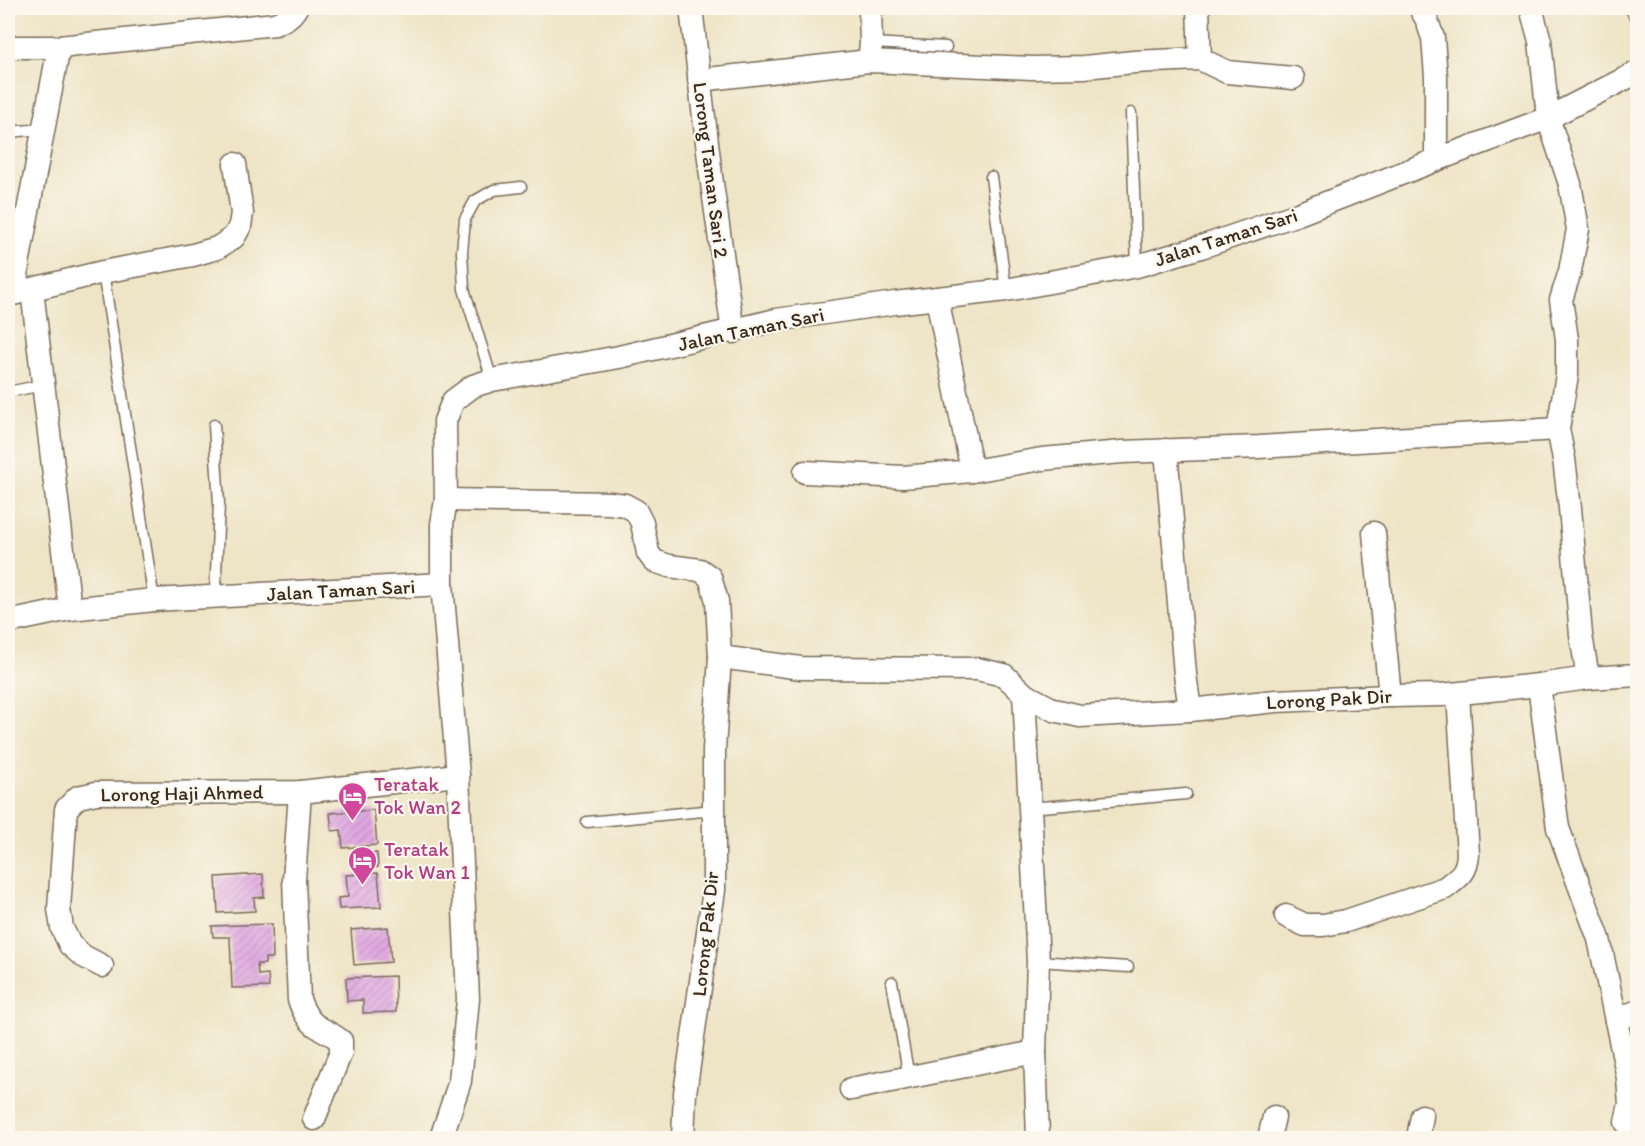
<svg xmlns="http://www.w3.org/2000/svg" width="1645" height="1146" viewBox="0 0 1645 1146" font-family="Itim,sans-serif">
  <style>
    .building { fill: url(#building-hatch) }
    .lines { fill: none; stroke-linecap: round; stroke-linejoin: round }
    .service-casing { stroke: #7a6b59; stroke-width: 13 }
    .minor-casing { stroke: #7a6b59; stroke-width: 25 }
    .service { stroke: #fff; stroke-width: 10 }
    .minor { stroke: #fff; stroke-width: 22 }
    .labels { text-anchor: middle; stroke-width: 4.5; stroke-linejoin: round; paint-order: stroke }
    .street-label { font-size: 20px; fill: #3b2a1e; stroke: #fbf7ec }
    .hotel-label { font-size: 20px; fill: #b23c85; stroke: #fbf7ec; text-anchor: start }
  </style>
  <defs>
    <pattern id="building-hatch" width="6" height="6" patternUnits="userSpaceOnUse" patternTransform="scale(1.5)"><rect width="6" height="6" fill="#e0a8e2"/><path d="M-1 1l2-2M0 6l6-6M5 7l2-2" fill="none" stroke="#b789b7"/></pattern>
  </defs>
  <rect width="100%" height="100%" fill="#fbf7ec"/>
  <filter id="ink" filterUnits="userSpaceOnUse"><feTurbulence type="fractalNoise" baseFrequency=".0167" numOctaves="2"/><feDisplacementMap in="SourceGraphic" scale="12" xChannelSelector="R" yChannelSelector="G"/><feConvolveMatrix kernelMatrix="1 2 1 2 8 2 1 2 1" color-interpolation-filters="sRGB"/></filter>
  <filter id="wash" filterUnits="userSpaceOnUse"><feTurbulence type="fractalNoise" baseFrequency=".008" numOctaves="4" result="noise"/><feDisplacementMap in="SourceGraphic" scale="24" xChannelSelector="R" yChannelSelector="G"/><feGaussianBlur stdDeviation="1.35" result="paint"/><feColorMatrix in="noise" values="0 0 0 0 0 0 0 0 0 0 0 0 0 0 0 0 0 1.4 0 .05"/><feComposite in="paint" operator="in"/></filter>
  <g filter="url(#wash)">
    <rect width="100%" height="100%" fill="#eee4c6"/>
    <g id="blocks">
      <g class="building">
        <path d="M374 810 377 845 343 848 341 830 332 831 330 813Z"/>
        <path d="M377 853 378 867 366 869 365 854Z"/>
        <path d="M378 873 381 907 339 909 338 898 348 897 346 875Z"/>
        <path d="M263 874 264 897 254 898 255 911 218 913 216 877Z"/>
        <path d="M272 924 273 958H265V964H257L258 975 268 974 269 987 232 988 230 937H213L212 926Z"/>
        <path d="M388 927 391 962 354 965 351 930Z"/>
        <path d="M395 976 396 1012 363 1013V1000L347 1001 346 978Z"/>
      </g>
    </g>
  </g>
  <g filter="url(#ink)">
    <use href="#blocks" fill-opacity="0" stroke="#7a6b59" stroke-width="1.5"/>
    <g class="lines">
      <defs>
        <g id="service">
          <path d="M871 43 946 47"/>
          <path d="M1131 113 1137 266"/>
          <path d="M8 132 43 129"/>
          <path d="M991 177 1006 290"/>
          <path d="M103 272 154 600"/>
          <path d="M492 380 464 289 462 252 465 219 475 201 494 190 521 187"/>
          <path d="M8 392 43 385"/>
          <path d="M214 425 219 504 215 597"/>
          <path d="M1031 808 1186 794"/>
          <path d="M587 822 714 810"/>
          <path d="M1038 961 1128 967"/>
          <path d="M892 982 909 1077"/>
        </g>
        <g id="minor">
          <path d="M691 8 711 176 733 332"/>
          <path d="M1198 8 1200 59"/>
          <path d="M1420 8 1426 18 1433 38 1436 77V160"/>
          <path d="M1531 8 1540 41 1548 118 1570 184 1578 229 1570 271 1561 300 1567 339V375L1558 429 1564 459 1570 508 1581 635 1588 678"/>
          <path d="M1637 8 1638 10"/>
          <path d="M8 47H59L275 24C284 20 291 17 296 8"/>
          <path d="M869 61 871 43 870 8"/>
          <path d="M699 80 869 61 1032 68 1084 67 1134 62 1200 59 1227 72 1293 78"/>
          <path d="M32 290 70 609"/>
          <path d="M16 293 18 264 59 47"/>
          <path d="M8 295 103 272 193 255 217 248 225 243 234 237 240 226 242 213 235 164"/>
          <path d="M937 298 972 471"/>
          <path d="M1166 450 1185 674 1190 710"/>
          <path d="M805 472 903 477 972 471 1042 459 1122 452 1259 447 1558 429"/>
          <path d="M446 500 610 503 625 505 636 511 642 523 648 553 654 561 669 566 700 570 710 577 717 601 720 657 714 750V890L685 1093 683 1138"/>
          <path d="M1374 533 1390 696"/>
          <path d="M8 622 70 609 154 600 442 584"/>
          <path d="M720 657 801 668 977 669 1004 675 1024 694 1054 710 1080 716 1190 710 1276 701 1390 696 1441 695 1539 685 1588 678 1638 675"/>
          <path d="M1539 685 1558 828 1599 939 1628 1078 1630 1104 1626 1122"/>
          <path d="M1024 694 1038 961 1035 1052 1038 1138"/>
          <path d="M300 792 294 880 299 1000C303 1010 307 1019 315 1025 324 1031 333 1034 341 1041V1052L314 1119"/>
          <path d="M1286 916 1305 925H1323L1346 921 1445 888C1459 877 1467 873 1468 854L1458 694"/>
          <path d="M102 966 83 956 70 945 62 928 59 909 66 809 78 797 96 793 300 792 458 775"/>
          <path d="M1616 1020 1638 1011"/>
          <path d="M851 1089 1035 1052"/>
          <path d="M441 1138 460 1081 468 999 458 775 442 584V524L446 500 445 421 453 401 473 386 492 380 619 357 776 320 895 303 1006 290 1137 266 1204 246 1298 214 1436 160 1548 118 1638 72"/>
          <path d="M1269 1138 1274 1117"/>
          <path d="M1418 1138 1422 1116"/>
        </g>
      </defs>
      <use href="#service" class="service-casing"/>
      <use href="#minor" class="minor-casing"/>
      <use href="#service" class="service"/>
      <use href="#minor" class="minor"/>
    </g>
  </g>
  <defs>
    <symbol id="hotel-pin" viewBox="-11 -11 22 30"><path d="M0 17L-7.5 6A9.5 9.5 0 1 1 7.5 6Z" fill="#d1479c" stroke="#fbf7ec"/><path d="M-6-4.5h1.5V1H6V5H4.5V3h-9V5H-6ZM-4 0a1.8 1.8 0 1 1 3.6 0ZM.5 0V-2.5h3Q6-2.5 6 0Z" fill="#fff"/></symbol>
  </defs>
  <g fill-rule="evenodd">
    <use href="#hotel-pin" x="336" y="780" width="33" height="45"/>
    <use href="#hotel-pin" x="346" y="844" width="33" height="45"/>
  </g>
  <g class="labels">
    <g class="street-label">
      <text transform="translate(711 170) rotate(83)" y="7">Lorong Taman Sari 2</text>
      <text transform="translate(1226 237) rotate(-18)" y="7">Jalan Taman Sari</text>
      <text transform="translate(751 329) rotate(-12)" y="7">Jalan Taman Sari</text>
      <text transform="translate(341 590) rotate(-3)" y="7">Jalan Taman Sari</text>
      <text transform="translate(1329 699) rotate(-3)" y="7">Lorong Pak Dir</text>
      <text transform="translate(182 793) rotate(-1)" y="7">Lorong Haji Ahmed</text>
      <text transform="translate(705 934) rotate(-84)" y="7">Lorong Pak Dir</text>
    </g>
    <g class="hotel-label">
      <text x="374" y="791">Teratak<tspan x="374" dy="23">Tok Wan 2</tspan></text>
      <text x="384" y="856">Teratak<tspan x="384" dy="23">Tok Wan 1</tspan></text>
    </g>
  </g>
  <rect width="1645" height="1146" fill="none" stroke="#fbf7ec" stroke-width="30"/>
</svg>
